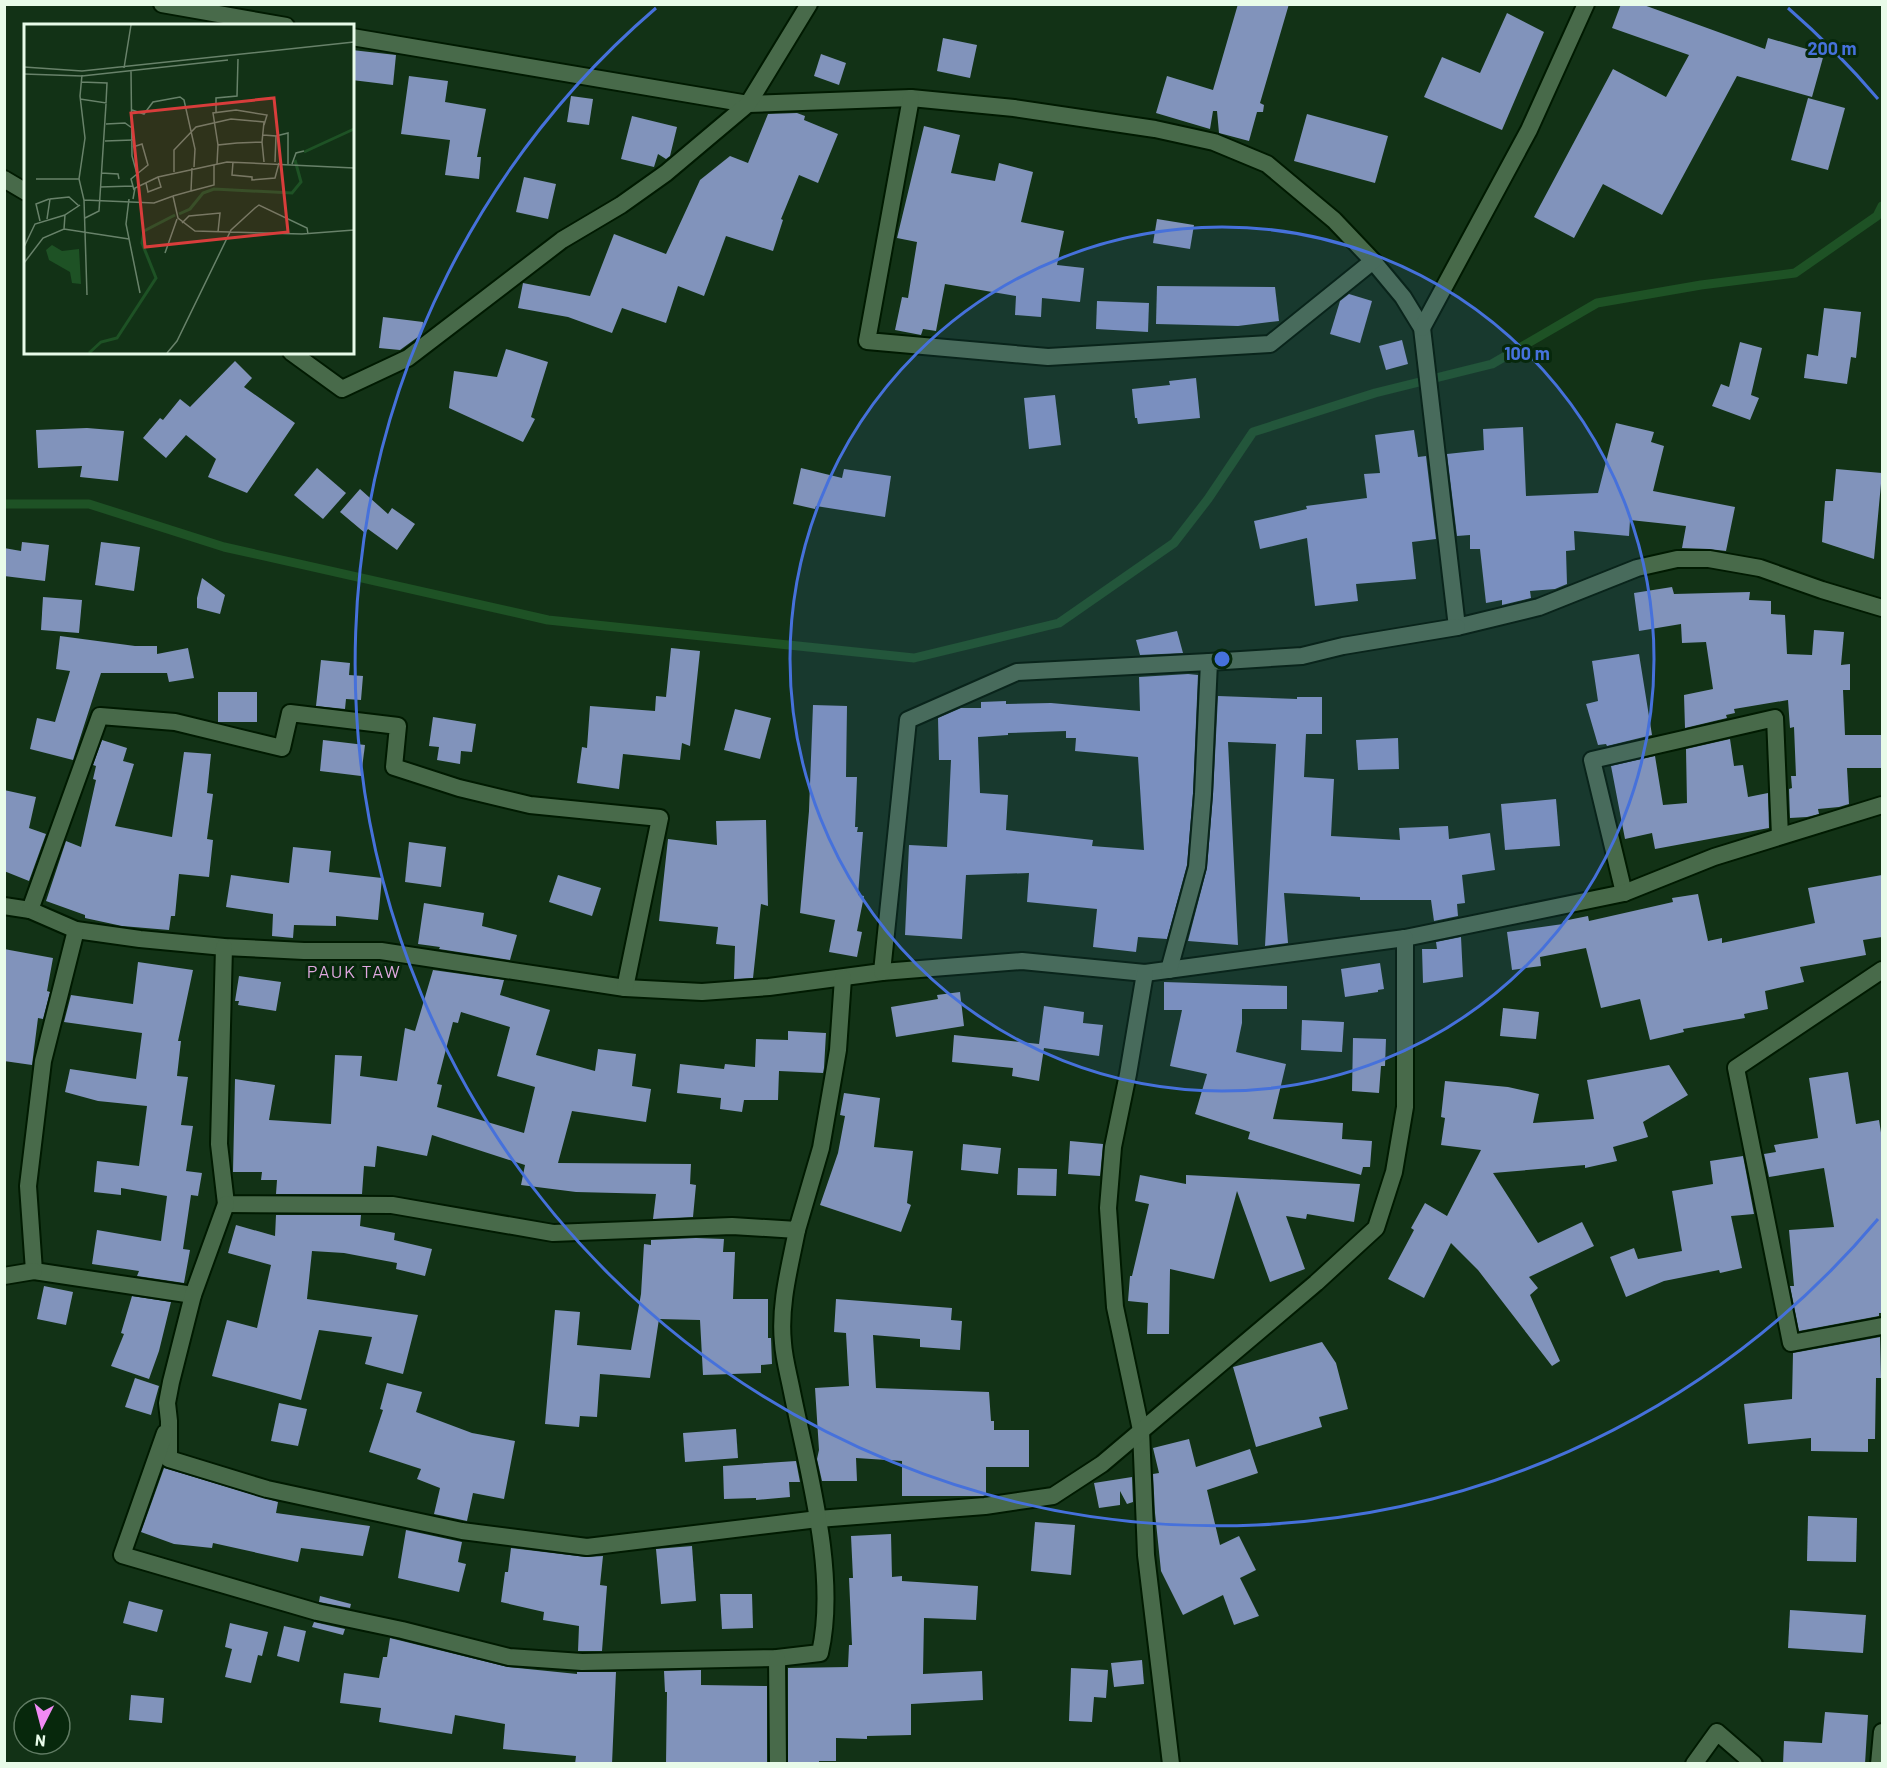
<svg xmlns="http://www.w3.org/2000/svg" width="1887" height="1768" viewBox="0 0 1887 1768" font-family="Barlow,sans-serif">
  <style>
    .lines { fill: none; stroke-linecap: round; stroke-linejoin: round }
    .stream { stroke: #1e5225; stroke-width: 9 }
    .building { fill: #8193bb; fill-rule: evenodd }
    .minor-casing { stroke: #001a01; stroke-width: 20 }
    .minor { stroke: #486a4a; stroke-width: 16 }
    .ring { fill: none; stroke: #4671db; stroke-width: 3 }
    .labels { text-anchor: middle; stroke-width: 6; stroke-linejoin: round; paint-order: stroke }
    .quarter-label { font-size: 18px; letter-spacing: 1.5px; fill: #e0a8e0; stroke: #07280c }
    .inset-river { fill: none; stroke: #1e5225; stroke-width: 3 }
    .inset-road { fill: none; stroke: #68826a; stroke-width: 1.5 }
    .view { fill: #d83d3b; fill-opacity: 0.15; stroke: #d83d3b; stroke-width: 3 }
    .inset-edge { fill: none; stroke: #e8fbe9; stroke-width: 3 }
    .centre { fill: #4671db; stroke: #07280c; stroke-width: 3 }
    .ring-label { font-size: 18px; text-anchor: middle; font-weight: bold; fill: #4671db; stroke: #07280c; stroke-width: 6; stroke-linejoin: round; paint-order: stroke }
  </style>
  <rect width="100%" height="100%" fill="#123216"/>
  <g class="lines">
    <path class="stream" d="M4 504H89L224 547 548 620 914 658 1059 623 1174 543 1208 499 1253 432 1375 393 1492 364 1597 303 1701 285 1795 273 1877 216 1882 206"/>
  </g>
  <g class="building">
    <path d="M1238 4H1289L1260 103 1264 105 1263 112H1257L1249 141 1219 133 1217 111H1213L1210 129 1156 113 1167 76 1213 90Z"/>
    <path d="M1621 4H1641L1765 49 1768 38 1824 54 1812 97 1737 76 1662 215 1603 184 1574 238 1534 217 1613 69 1666 97 1689 55 1612 28Z"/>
    <path d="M1507 13 1544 32 1502 130 1424 97 1442 57 1480 73Z"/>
    <path d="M943 38 977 45 970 78 937 71Z"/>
    <path d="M352 50 396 55 393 85 352 80Z"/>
    <path d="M821 54 846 63 839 85 814 76Z"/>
    <path d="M409 76 448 81 445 102 486 109 477 157H481L479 179 445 175 450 140 401 134Z"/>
    <path d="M571 96 593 99 589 125 567 122Z"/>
    <path d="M1808 98 1845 108 1828 170 1791 160Z"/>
    <path d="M797 113 805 116 804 120 838 134 818 183 799 175 781 219 783 220 773 251 726 236 704 296 678 286 666 323 622 308 612 333 568 317 518 308 523 283 590 296 614 234 666 254 700 180 730 156 748 163 768 114Z"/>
    <path d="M1307 114 1388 136 1375 183 1294 161Z"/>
    <path d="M632 116 677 127 670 156 666 159 658 154 654 167 621 159Z"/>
    <path d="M924 126 960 135 951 173 995 181 999 163 1033 172 1021 222 1064 231 1057 265 1084 268 1080 302 1042 298 1041 317 1015 315 1016 296 945 284 936 331 923 329 921 335 895 330 902 297 908 298 917 242 897 238Z"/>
    <path d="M524 177 556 184 548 219 516 212Z"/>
    <path d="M1157 219 1194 225 1190 249 1153 243Z"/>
    <path d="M1157 286 1275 287 1279 321 1238 326 1156 324Z"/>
    <path d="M1349 294 1372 301 1360 343 1330 334 1340 301Z"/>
    <path d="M1097 301 1149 303 1148 332 1096 329Z"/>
    <path d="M1824 308 1861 312 1856 358 1851 357 1847 384 1804 378 1807 354 1818 356Z"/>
    <path d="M383 317 423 322 422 334 400 350 379 348Z"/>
    <path d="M1402 340 1408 364 1386 370 1379 346Z"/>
    <path d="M1740 342 1762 348 1751 395 1759 398 1750 420 1712 406 1721 384 1729 387Z"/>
    <path d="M506 349 548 362 531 417 535 419 523 442 449 408 454 371 497 377Z"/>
    <path d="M235 361 252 378 244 387 295 423 247 493 208 477 216 459 186 435 166 458 143 438 160 418 163 420 180 399 190 407Z"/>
    <path d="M1196 378 1200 418 1138 424 1137 418H1135L1132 389 1170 385 1169 381Z"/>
    <path d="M1055 395 1061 445 1029 449 1024 398Z"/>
    <path d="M1616 423 1654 432 1651 442 1664 446 1653 491 1735 507 1726 551 1709 549 1682 548 1686 526 1630 520 1629 536 1574 531 1575 550 1566 551 1567 584 1555 589 1530 591 1531 598 1502 605V600L1486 603 1480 549H1470V535L1457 536 1447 454 1484 450 1483 429 1523 427 1526 496 1598 493Z"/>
    <path d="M87 428 124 431 118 481 80 477 82 466 38 468 36 430Z"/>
    <path d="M1414 430 1418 457 1426 456 1436 539 1412 542 1416 579 1356 584 1358 601 1315 606 1307 538 1260 549 1254 521 1307 509 1306 506 1367 498 1364 474 1380 473 1375 435Z"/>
    <path d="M317 468 346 493 323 519 294 495Z"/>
    <path d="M801 468 842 478 844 469 891 476 885 517 816 506 815 509 793 504Z"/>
    <path d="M1836 469 1882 473 1874 559 1822 542 1825 501H1833Z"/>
    <path d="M360 489 388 514 392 508 415 524 397 550 368 529 365 533 340 512Z"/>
    <path d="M22 542 49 545 45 581 4 576V548L21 551Z"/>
    <path d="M101 542 140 547 134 591 95 585Z"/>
    <path d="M202 578 225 595 220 614 197 608V598Z"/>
    <path d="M1672 587 1674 594 1750 592 1749 600 1771 601V614L1785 615 1787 654 1812 655 1814 630 1844 632 1841 665 1850 664V690H1843L1845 735H1882V768H1847L1849 804 1839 807 1818 809 1819 814 1807 817 1790 818 1789 789 1792 788 1791 776H1796L1794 727 1790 728 1788 700 1734 709 1735 713 1726 715 1727 718 1685 728 1684 695 1713 689 1706 642 1682 643 1681 624 1639 631 1634 593Z"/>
    <path d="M43 597 82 600 79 633 41 630Z"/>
    <path d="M1177 631 1183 653 1140 655 1136 640Z"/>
    <path d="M60 636 135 646H157V654L188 648 194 678 169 682 167 673H101L73 760 30 749 37 718 55 722 70 671 56 669Z"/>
    <path d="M671 648 700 651 690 746 682 743 680 760 623 754 619 789 577 783 582 747 587 748 590 706 655 711 656 696 666 697Z"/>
    <path d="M1639 654 1652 735 1607 746 1606 744 1598 745 1586 704 1598 701 1592 661Z"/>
    <path d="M321 660 350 663 349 675 363 676 361 700 346 699 345 709 316 706Z"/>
    <path d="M1188 674 1198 675 1193 793 1187 865 1167 939 1138 937 1136 952 1093 947 1097 909 1027 902 1029 873 966 875 962 939 905 935 909 845 947 847 951 760H939L938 718 961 708H981V702L1006 701V704L1051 703 1140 711 1139 677ZM1066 731V738H1076L1075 751 1138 757 1144 850 1092 846 1093 840 1006 830 1008 795 980 793 978 737 1008 735V733Z"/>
    <rect x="218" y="692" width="39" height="30"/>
    <path d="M1218 696 1297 699V697H1322V734H1306L1304 777 1334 779 1331 836 1400 840 1399 828 1448 826 1449 839 1490 833 1495 870 1462 875 1465 903 1457 904 1458 916 1434 921 1431 900H1360V897L1284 893 1288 943 1265 946 1276 744 1228 742 1238 945 1188 941 1207 868 1213 795Z"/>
    <path d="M813 705 847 706 846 777H857L855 827H858L857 832H863L858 895 864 896 857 931 862 932 857 957 829 952 835 920 800 913 809 811Z"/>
    <path d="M735 709 771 718 760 759 724 750Z"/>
    <path d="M433 717 476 724 472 752 461 751 460 764 437 760 439 747 429 746Z"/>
    <path d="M1398 738 1399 769 1358 770 1356 740Z"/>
    <path d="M1730 739 1734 766 1743 765 1748 797 1768 793 1769 828 1655 849 1652 833 1625 839 1611 766 1655 756 1663 805 1687 803 1686 749Z"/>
    <path d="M102 740 127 748 123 761 134 764 115 826 172 837 184 752 211 754 207 793 213 794 207 839 213 840 209 877 179 874 175 916H171L169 930 122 926 85 918V915L46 901 66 841 81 847 96 780 93 779 96 766 93 765Z"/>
    <path d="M323 740 365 745 361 776 320 771Z"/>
    <path d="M4 790 36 797 29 828 46 834 29 881 4 871Z"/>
    <path d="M1556 799 1560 846 1505 850 1501 804Z"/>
    <path d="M766 820 768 906 761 904 753 978 734 979 735 946 716 944 718 927 659 921 668 839 717 845 716 821Z"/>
    <path d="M409 842 446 847 441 887 405 882Z"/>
    <path d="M293 847 331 851 329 872 382 878 378 920 336 916V926L294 925 293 938 272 936 273 914 226 907 231 875 289 883Z"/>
    <path d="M558 875 601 888 592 916 549 902Z"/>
    <path d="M1882 875V937L1863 940 1866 955 1800 967 1804 982 1765 991 1768 1009 1744 1014 1745 1018 1683 1029 1684 1032 1650 1040 1640 999 1601 1008 1586 948 1540 957 1541 966 1512 970 1507 932 1563 924V921L1588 916 1589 921 1673 902 1672 898 1698 894 1708 941 1722 938V943L1815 923 1808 888Z"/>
    <path d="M424 903 484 913 482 926 517 935 510 960 439 949 440 947 418 944Z"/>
    <path d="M1461 937 1463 977 1423 983 1422 949H1437L1436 942Z"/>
    <path d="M4 949 53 958 47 991 50 992 43 1019 38 1018 32 1065 4 1061Z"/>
    <path d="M138 962 193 970 178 1041H181L177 1076 188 1077 181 1125 193 1126 186 1171 202 1173 198 1196 191 1195 183 1249 190 1250 184 1283 137 1276 139 1271 92 1264 97 1230 161 1241 167 1196 121 1188V1195L94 1192 97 1161 139 1166 147 1106 98 1101 65 1092 70 1069 136 1079 142 1033 64 1022 71 995 133 1004Z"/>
    <path d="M1380 963 1384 989 1378 990V992L1345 997 1341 969Z"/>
    <path d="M433 970 504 980 500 995 550 1010 536 1055 595 1071 598 1049 636 1054 632 1086 651 1089 646 1122 572 1111 558 1163 691 1164 690 1184 696 1185 693 1217 653 1219 656 1194 576 1192 521 1185 525 1165 432 1135 427 1156 377 1146 375 1167 364 1166 362 1194H276L277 1180H261L262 1172H233L235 1079 275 1085 269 1120 331 1124 335 1055 362 1056 360 1076 397 1081 405 1028 415 1031ZM461 1012 510 1027 497 1076 535 1087 524 1133 437 1107 442 1085 437 1084 453 1022 458 1023Z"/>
    <path d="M239 976 281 982 276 1011 238 1005 239 1001H235Z"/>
    <path d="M1164 982 1287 986V1009H1242V1023L1236 1052 1286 1064 1273 1119 1343 1123 1342 1139 1372 1141 1370 1167H1363L1361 1175 1248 1139 1250 1132 1195 1114 1207 1074 1170 1066 1182 1010H1164Z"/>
    <path d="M960 992 964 1026 896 1037 891 1007 938 999 937 995Z"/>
    <path d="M1044 1006 1084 1012 1083 1023 1103 1025 1099 1056 1044 1048 1039 1081 1012 1076 1013 1068 952 1062 954 1035 1039 1044Z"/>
    <path d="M1503 1008 1539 1012 1536 1039 1500 1036Z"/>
    <path d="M1302 1020 1344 1022 1342 1052 1301 1050Z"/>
    <path d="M788 1031 826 1033 824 1068 823 1073 779 1071 778 1100H744L742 1112 720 1109 721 1098 677 1093 680 1064 724 1069 725 1064 755 1067 756 1039 788 1040Z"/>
    <path d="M1353 1038 1386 1039 1385 1066H1381L1379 1093 1352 1091Z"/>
    <path d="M1669 1065 1688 1095 1643 1122 1648 1137 1613 1147 1617 1161 1585 1168V1165L1493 1173 1538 1243 1582 1222 1594 1246 1529 1277 1538 1288 1530 1295 1560 1361 1552 1366 1478 1270 1451 1243 1424 1298 1388 1279 1414 1230 1411 1228 1425 1203 1447 1216 1481 1150 1441 1145 1445 1118 1441 1117 1445 1081 1508 1087 1539 1094 1533 1123 1594 1119 1587 1080Z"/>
    <path d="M1848 1072 1856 1124 1879 1120 1882 1139V1313H1879V1316L1799 1331 1790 1286H1794L1789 1230 1834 1227 1824 1168 1769 1177 1764 1154 1776 1152 1774 1145 1818 1138 1809 1078Z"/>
    <path d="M844 1093 880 1098 874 1147 913 1151 907 1203 911 1205 901 1232 820 1205 838 1153 845 1116 840 1115Z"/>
    <path d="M1070 1141 1103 1144 1100 1176 1068 1174Z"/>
    <path d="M963 1144 1001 1148 998 1174 961 1170Z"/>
    <path d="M1743 1156 1754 1214 1731 1216 1742 1268 1720 1273 1719 1270 1664 1281 1626 1297 1610 1257 1634 1248 1638 1259 1682 1251 1672 1191 1713 1184 1710 1161Z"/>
    <path d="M1018 1168 1057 1169 1056 1196 1017 1195Z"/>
    <path d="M1140 1175 1186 1184V1175L1360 1184 1354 1222 1307 1214 1306 1219 1286 1216 1305 1269 1270 1282 1237 1191 1214 1279 1170 1269 1169 1334H1147L1148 1303 1128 1301 1130 1276H1132L1149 1204 1135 1201Z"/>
    <path d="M276 1215H361L360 1226 395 1233 394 1240 432 1249 425 1276 396 1269 397 1263 344 1253 312 1251 307 1299 418 1315 403 1374 365 1364 372 1337 319 1330 301 1400 212 1376 227 1320 257 1328 271 1265 228 1253 236 1225 275 1236Z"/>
    <path d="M696 1238 724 1239 723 1252H735L733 1299H768V1338H771L772 1364 761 1365V1373L703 1375 700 1320 659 1319 650 1378 600 1374 597 1417 580 1416 579 1427 545 1424 555 1310 580 1312 577 1345 631 1350 641 1294 644 1244 651 1245V1240Z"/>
    <path d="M44 1286 73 1292 66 1325 37 1319Z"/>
    <path d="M132 1296 171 1302 159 1351 149 1379 111 1366 124 1334 121 1333Z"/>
    <path d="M836 1299 952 1308 951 1320 962 1321 960 1350 920 1347V1339L873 1335 876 1388 989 1392 991 1421H994V1430H1029V1467H986V1495L983 1496H902V1461L856 1458 857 1481H822L817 1459 819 1450 815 1388 849 1386 846 1333 834 1332Z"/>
    <path d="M1880 1337 1881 1378H1876L1875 1439H1868V1452L1811 1451V1438L1748 1444 1744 1404 1792 1399 1793 1353Z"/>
    <path d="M1322 1342 1336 1363 1348 1409 1319 1417 1322 1427 1256 1447 1233 1367Z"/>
    <path d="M135 1378 159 1386 151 1415 125 1407Z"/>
    <path d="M387 1383 422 1392 416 1412 472 1433 515 1441 504 1499 473 1493 467 1521 434 1514 440 1488 417 1479 421 1469 369 1452 383 1410 380 1409Z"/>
    <path d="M279 1403 307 1409 298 1446 271 1441Z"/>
    <path d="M736 1429 738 1458 685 1462 683 1433Z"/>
    <path d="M1189 1439 1196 1467 1250 1449 1258 1473 1207 1490 1220 1545 1239 1536 1256 1570 1240 1578 1259 1616 1234 1625 1223 1595 1183 1615 1161 1571 1155 1513 1153 1474 1159 1473 1153 1448Z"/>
    <path d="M796 1461 800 1482H789L790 1497 756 1500V1498L724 1499 723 1466Z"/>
    <path d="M164 1468 278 1502 276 1513 370 1526 363 1556 301 1548 298 1562 213 1543 212 1548 174 1544 141 1532Z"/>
    <path d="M1132 1477 1133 1502 1127 1504 1120 1491V1505L1099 1508 1094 1483Z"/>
    <path d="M1808 1516 1857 1518 1856 1562 1807 1561Z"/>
    <path d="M1035 1522 1075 1525 1071 1575 1031 1571Z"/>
    <path d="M406 1530 462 1542 458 1562 466 1564 459 1592 398 1578Z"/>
    <path d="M891 1534 892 1577 902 1576V1581L978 1586 976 1620 924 1618 923 1674 982 1671 983 1700 911 1704V1735L867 1736V1739L836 1738V1761H819V1764H788V1668L848 1667 849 1645H852L849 1578H853L851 1536Z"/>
    <path d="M692 1546 696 1601 661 1604 656 1549Z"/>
    <path d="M511 1548 586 1557 603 1556 600 1585 607 1586 602 1651H578L579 1626 543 1620 544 1612 501 1602 505 1572H508Z"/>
    <path d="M720 1594H752L753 1628 722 1629Z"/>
    <path d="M320 1596 351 1604 350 1608 319 1602Z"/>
    <path d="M129 1601 163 1610 157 1632 123 1623Z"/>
    <path d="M1790 1610 1866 1615 1863 1653 1788 1648Z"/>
    <path d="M314 1622 345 1629 343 1635 312 1627Z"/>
    <path d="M230 1623 268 1632 262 1656 258 1655 251 1683 225 1677 232 1649 225 1647Z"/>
    <path d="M284 1626 306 1631 299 1662 277 1656Z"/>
    <path d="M390 1638 508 1667 577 1674V1672H616L612 1764H575L576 1756 503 1749 505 1724 455 1715 452 1734 379 1722 381 1708 340 1703 344 1673 379 1678 383 1657H387Z"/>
    <path d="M1142 1660 1144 1684 1114 1687 1111 1663Z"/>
    <path d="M1071 1668 1108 1670 1106 1698 1094 1697 1092 1722 1069 1721Z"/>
    <path d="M701 1670V1685L767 1686V1764H666L667 1692H665L664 1671Z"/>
    <path d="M131 1695 164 1698 162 1723 129 1720Z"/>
    <path d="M1825 1712 1868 1715 1865 1764H1783L1784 1741 1822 1743Z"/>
  </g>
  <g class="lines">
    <defs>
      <g id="minor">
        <path d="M162 4 286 26"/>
        <path d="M352 37 748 104 911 98 1014 108 1155 129 1214 142 1267 164 1334 220 1373 261 1403 297 1422 328 1457 627 1539 607 1637 568 1677 559H1709L1760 568 1822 590 1882 608"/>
        <path d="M911 98 867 341 1048 357 1270 344 1373 261"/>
        <path d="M4 179 26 192"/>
        <path d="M1422 328 1529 130 1586 4"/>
        <path d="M291 352 342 389 408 358 562 240 621 205 666 173 748 104 809 4"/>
        <path d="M1624 893 1592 760 1775 718 1780 836"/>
        <path d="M4 906 30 910 76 930 140 939 224 947 304 951H381L625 988 702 992 769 987 882 972 1022 961 1145 973 1405 938 1624 893 1714 857 1882 805"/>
        <path d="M30 910 100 716 175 722 282 748 290 713 398 726 394 767 459 788 530 805 660 818 625 988"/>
        <path d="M76 930 43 1061 28 1186 34 1271 193 1295"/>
        <path d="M224 947 219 1144 226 1204 392 1205 553 1233 732 1226 797 1230 821 1148 838 1050 843 978"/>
        <path d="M1169 970 1197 867 1203 794 1209 662 1302 656 1343 646 1457 627"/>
        <path d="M1882 970 1736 1068 1791 1343 1882 1326"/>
        <path d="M882 972 908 720 1017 672 1209 662"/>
        <path d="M1145 973 1128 1074 1113 1147 1108 1208 1115 1307 1141 1430 1146 1555 1171 1764"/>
        <path d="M226 1204 193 1295 171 1382 167 1403 169 1421V1459L267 1489 462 1531 587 1547 818 1519 985 1506 1053 1496 1102 1464 1316 1283 1376 1228 1394 1172 1405 1107V938"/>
        <path d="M4 1276 34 1271"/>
        <path d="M165 1433 122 1555 317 1612 402 1630 509 1657 582 1662 777 1658 820 1653C838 1575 808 1471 792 1392 789 1376 784 1359 783 1343 779 1305 790 1266 797 1230"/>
        <path d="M777 1658 778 1764"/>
        <path d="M1694 1764 1717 1732 1754 1764"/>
        <path d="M1879 1764 1882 1732"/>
      </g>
    </defs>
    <use href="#minor" class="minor-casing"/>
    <use href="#minor" class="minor"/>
  </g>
  <circle cx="1222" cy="659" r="432" fill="#4671db" fill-opacity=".12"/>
  <g class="ring">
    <circle cx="1222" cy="659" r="432"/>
    <path d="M1878 1219A863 863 0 1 1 656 8M1788 8A863 863 0 0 1 1878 99"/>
  </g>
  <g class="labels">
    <g class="quarter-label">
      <text x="354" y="978">PAUK TAW</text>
    </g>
  </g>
  <g transform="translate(24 24)">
    <rect width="330" height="330" fill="#123216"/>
    <path d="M28 221 38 227 55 225 57 260 48 259 46 248 25 236 22 226Z" fill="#1e5225"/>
    <path class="inset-river" d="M280 128 330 105M155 190 166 185 179 169 190 165 268 169 277 158 271 136M65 329 77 318 93 314 132 254 118 219 120 207 151 191"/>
    <path class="inset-road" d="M0 43 58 47 330 18M100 44 107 1M107 47 108 132 113 150 107 155 110 166M0 50 58 52 204 36M58 51 56 72 61 114 55 155 60 176 63 271M56 75 82 79 83 59 57 58M108 86 120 90 129 78 156 73 160 76 171 125 170 143M192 88V74L213 72 214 35M82 100 101 99 108 104M239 111 252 112 251 138M252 112 264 109V140M81 117 109 116M194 121 189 89 212 86 243 91 240 101M109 123 118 120 124 141 113 150M209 138 208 151 228 153V156L251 154 255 139M193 140 194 121 213 119 238 118 240 138M268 140 272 129 280 127M150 148V126L172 103 207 95 240 98 238 118M77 149 94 150 95 155M12 155H55M122 159 124 168 137 163 134 153M76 163 109 162M167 167 190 161V141M149 172 167 167 168 144M105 175 102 200 116 269M109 175 111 164 134 153 203 138 330 144M60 176 130 179 149 172 154 194 171 207 278 210 330 206M61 194 75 187 82 80M23 195 26 175 45 173 55 182M16 197 12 180 25 175M158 199 165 192 196 189 194 208M40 205 41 191 56 181M0 223 11 200 41 191M141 229 153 195M0 239 19 214 40 205 105 215M143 329 153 317 207 206 231 184 235 181 283 204 284 210"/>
    <path class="view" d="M250 74 264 208 121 223 107 89Z"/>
    <rect width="330" height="330" class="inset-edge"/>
  </g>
  <circle cx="1222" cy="659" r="9" class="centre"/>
  <g class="ring-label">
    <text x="1832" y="55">200 m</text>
    <text x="1527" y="360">100 m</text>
  </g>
  <rect width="1887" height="1768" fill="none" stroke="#e8fbe9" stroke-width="12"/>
  <g transform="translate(42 1726) rotate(186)"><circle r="28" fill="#07280c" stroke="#617c64" stroke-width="1.5"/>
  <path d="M0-4.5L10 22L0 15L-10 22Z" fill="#f18af4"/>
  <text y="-9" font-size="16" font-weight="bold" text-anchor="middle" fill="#e8fbe9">N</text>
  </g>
</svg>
